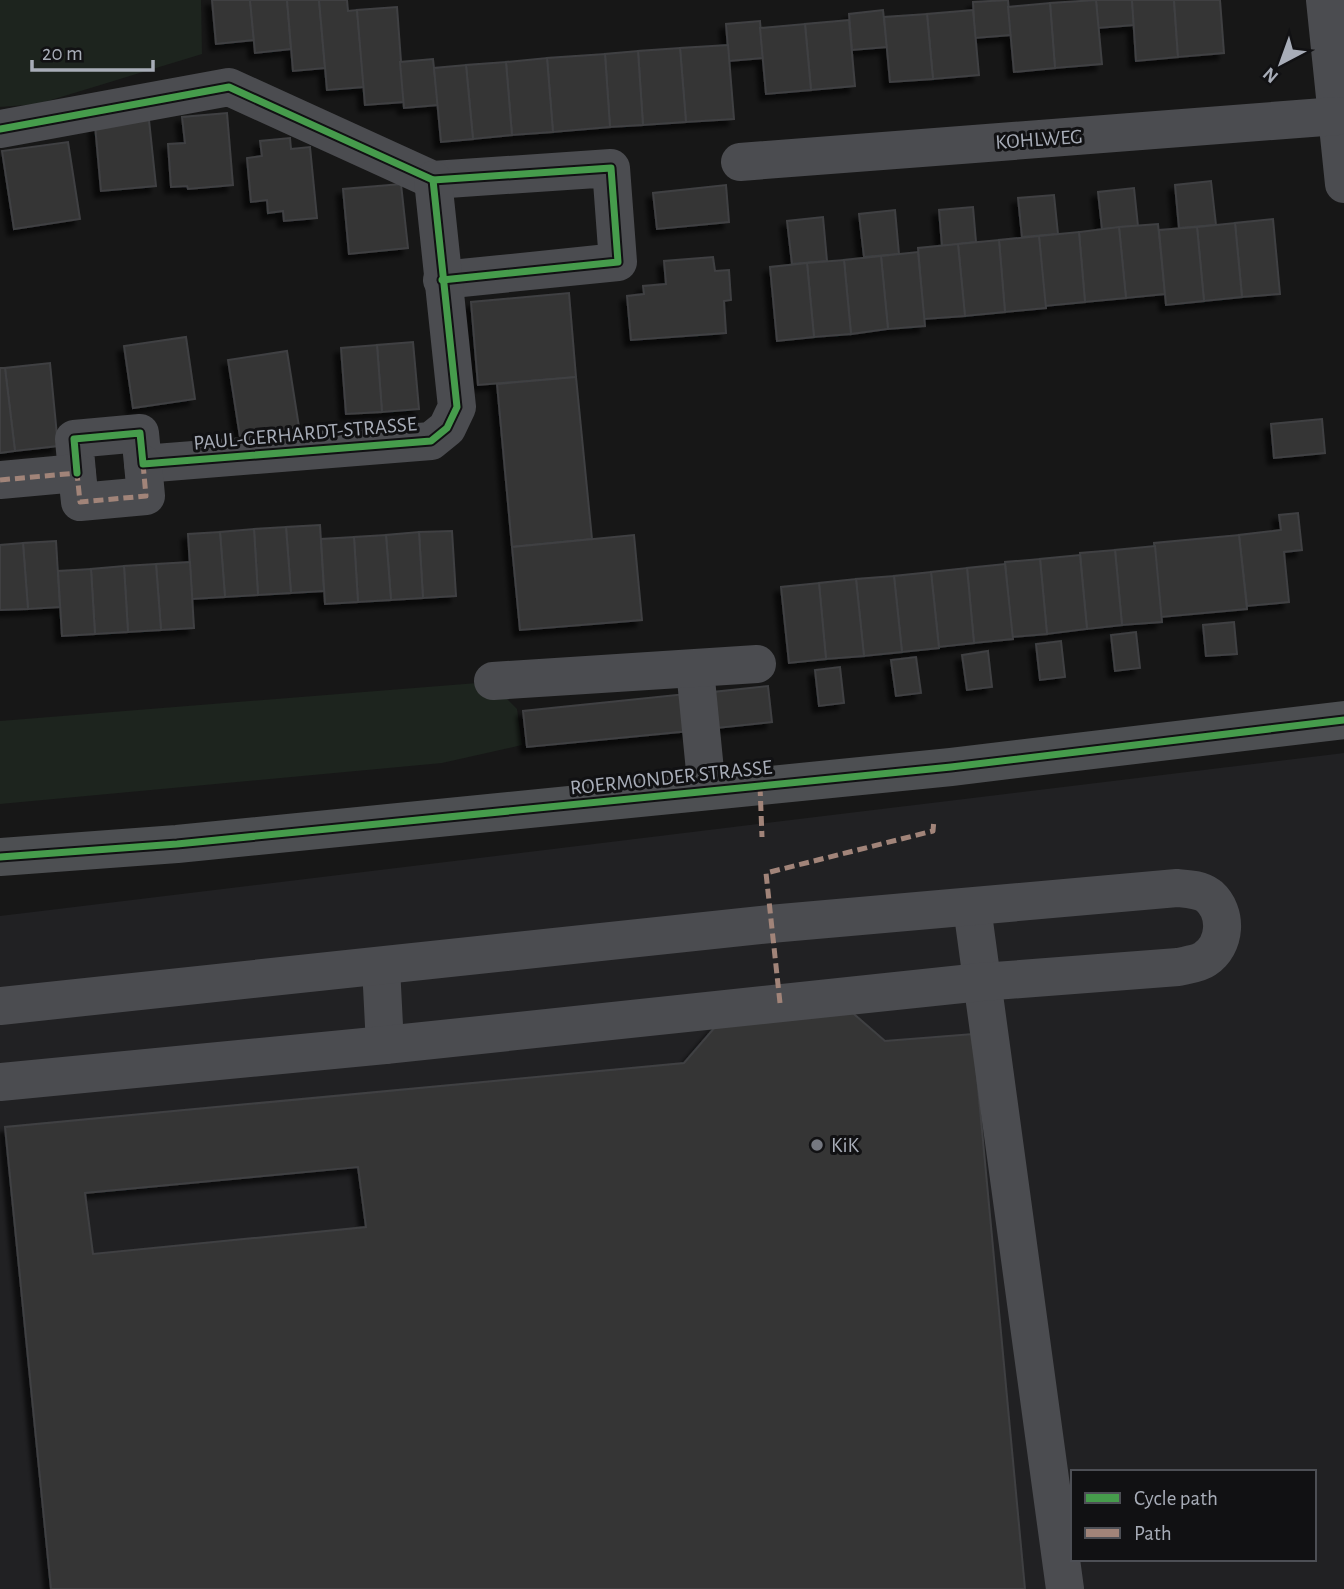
<svg xmlns="http://www.w3.org/2000/svg" width="1344" height="1589" viewBox="0 0 1344 1589" font-family="'Alegreya Sans',sans-serif">
  <style>
    .built { fill: #212123; fill-rule: evenodd }
    .green { fill: #1d241e }
    .building { fill: #353536; stroke: #3f4043; stroke-width: 2; fill-rule: evenodd; filter: url(#shadow) }
    .lines { fill: none; stroke-linecap: round; stroke-linejoin: round }
    .minor { stroke: #4b4c50; stroke-width: 38 }
    .major { stroke: #4d4f52; stroke-width: 38 }
    .quiet { stroke: #a18479; stroke-width: 5; stroke-dasharray: 10 5; stroke-linecap: butt }
    .cycleway-casing { stroke: #111113; stroke-width: 11 }
    .cycleway { stroke: #469c4c; stroke-width: 7 }
    .poi-dot { fill: #757880; stroke: #111113; stroke-width: 2.5 }
    .labels { text-anchor: middle; stroke-width: 6; stroke-linejoin: round; paint-order: stroke }
    .street-label { font-size: 21px; fill: #a8adb8; stroke: #111113 }
    .poi-label { font-size: 21px; fill: #a8adb8; stroke: #111113; text-anchor: start }
  </style>
  <defs>
    <filter id="shadow"><feDropShadow dx="-6" dy="6" stdDeviation="2" flood-color="#0009"/></filter>
  </defs>
  <rect width="100%" height="100%" fill="#171717"/>
  <path class="built" d="M1344 753V1589H0V916ZM1073 1472H1314V1559H1073Z"/>
  <g class="green">
    <path d="M0 0H201L202 54 38 104 0 107Z"/>
    <path d="M490 682 517 709 522 745 442 763 0 804V721Z"/>
  </g>
  <g class="building">
    <path d="M212 0H250L254 40 216 44Z"/>
    <path d="M250 0H287L291 49 255 53Z"/>
    <path d="M287 0H319L325 68 293 71Z"/>
    <path d="M319 0H347L348 11 357 10 364 87 327 90Z"/>
    <path d="M1008 0 1011 35 975 38 973 2Z"/>
    <path d="M1096 0H1132L1134 25 1098 28Z"/>
    <path d="M1096 0 1102 64 1055 68 1050 3Z"/>
    <path d="M1132 0H1174L1178 57 1136 61Z"/>
    <path d="M1174 0H1220L1224 53 1178 57Z"/>
    <path d="M1050 3 1055 68 1014 72 1008 7Z"/>
    <path d="M397 7 404 102 365 105 357 10Z"/>
    <path d="M883 10 887 47 852 50 849 14Z"/>
    <path d="M973 10 979 75 933 79 927 14Z"/>
    <path d="M927 14 933 79 890 82 884 17Z"/>
    <path d="M849 20 855 86 811 90 805 24Z"/>
    <path d="M760 21 763 58 729 61 726 24Z"/>
    <path d="M805 24 811 90 766 94 760 28Z"/>
    <path d="M728 45 734 119 686 122 680 48Z"/>
    <path d="M680 48 686 122 643 125 638 51Z"/>
    <path d="M638 51 643 125 610 127 605 54Z"/>
    <path d="M605 54 610 127 553 132 547 58Z"/>
    <path d="M547 58 553 132 512 135 506 62Z"/>
    <path d="M433 59 438 105 404 108 400 62Z"/>
    <path d="M506 62 512 135 473 139 466 65Z"/>
    <path d="M466 65 473 139 441 142 434 68Z"/>
    <path d="M227 113 233 185 188 189 187 186 171 187 168 144 185 143 182 117Z"/>
    <path d="M149 120 156 186 101 191 95 125Z"/>
    <path d="M290 138 291 149 310 147 317 218 284 221 283 211 268 213 267 200 251 202 247 158 262 156 260 141Z"/>
    <path d="M68 142 80 219 14 229 2 151Z"/>
    <path d="M1211 181 1216 225 1179 228 1175 185Z"/>
    <path d="M401 184 408 248 349 254 343 189Z"/>
    <path d="M726 185 729 222 657 229 653 193Z"/>
    <path d="M1134 188 1138 226 1102 229 1098 192Z"/>
    <path d="M1054 195 1058 234 1022 237 1018 198Z"/>
    <path d="M973 207 976 242 942 246 939 210Z"/>
    <path d="M895 210 899 254 864 257 859 214Z"/>
    <path d="M823 217 827 261 792 264 787 221Z"/>
    <path d="M1273 219 1280 294 1242 297 1235 223Z"/>
    <path d="M1235 223 1242 297 1204 301 1197 227Z"/>
    <path d="M1158 224 1165 294 1126 298 1119 227Z"/>
    <path d="M1119 227 1126 298 1085 302 1079 232Z"/>
    <path d="M1197 227 1204 301 1166 305 1159 230Z"/>
    <path d="M1079 232 1085 302 1045 306 1039 236Z"/>
    <path d="M1039 236 1046 308 1005 312 999 240Z"/>
    <path d="M999 240 1005 312 965 316 958 244Z"/>
    <path d="M958 244 965 316 924 319 918 248Z"/>
    <path d="M918 252 925 326 888 329 881 256Z"/>
    <path d="M881 256 888 329 851 334 844 260Z"/>
    <path d="M713 257 715 271 729 270 731 300 724 301 726 333 631 340 627 296 644 294 643 286 666 284 664 261Z"/>
    <path d="M844 260 851 334 814 337 807 263Z"/>
    <path d="M807 263 814 337 777 341 770 267Z"/>
    <path d="M569 293 576 377 478 385 471 302Z"/>
    <path d="M186 337 195 399 133 408 124 346Z"/>
    <path d="M413 342 419 409 382 412 377 345Z"/>
    <path d="M377 345 382 412 346 414 341 348Z"/>
    <path d="M287 351 299 427 240 437 228 360Z"/>
    <path d="M50 363 58 446 15 451 5 368Z"/>
    <path d="M0 368H5L15 451 0 453Z"/>
    <path d="M576 377 592 539 512 547 497 384Z"/>
    <path d="M1322 419 1325 453 1274 458 1271 424Z"/>
    <path d="M1298 513 1302 550 1284 552 1289 602 1247 606 1239 535 1281 530 1279 515Z"/>
    <path d="M320 525 324 591 291 593 286 527Z"/>
    <path d="M286 527 291 593 258 595 254 529Z"/>
    <path d="M254 529 258 595 225 597 220 532Z"/>
    <path d="M452 531 456 596 423 598 419 532Z"/>
    <path d="M220 532 225 597 192 599 188 534Z"/>
    <path d="M419 532 423 598 391 600 386 535Z"/>
    <path d="M386 535 391 600 358 602 354 537Z"/>
    <path d="M634 535 642 620 520 630 512 547Z"/>
    <path d="M1239 535 1247 609 1161 617 1154 543Z"/>
    <path d="M354 537 358 602 325 604 321 539Z"/>
    <path d="M56 541 60 607 28 609 23 543Z"/>
    <path d="M23 543 28 609 0 610V545Z"/>
    <path d="M1155 546 1162 622 1122 625 1115 550Z"/>
    <path d="M1115 550 1122 625 1087 629 1080 553Z"/>
    <path d="M1080 555 1087 629 1047 634 1040 559Z"/>
    <path d="M1040 559 1047 634 1012 637 1005 562Z"/>
    <path d="M190 562 194 628 161 630 156 564Z"/>
    <path d="M156 564 161 630 128 632 124 566Z"/>
    <path d="M1005 564 1013 639 974 643 967 568Z"/>
    <path d="M124 566 128 632 95 634 91 569Z"/>
    <path d="M967 568 974 643 939 647 931 572Z"/>
    <path d="M91 569 95 634 62 636 58 571Z"/>
    <path d="M931 572 939 648 902 652 894 576Z"/>
    <path d="M894 576 902 652 864 656 856 579Z"/>
    <path d="M856 579 864 656 826 659 819 583Z"/>
    <path d="M819 583 826 659 789 663 781 587Z"/>
    <path d="M1234 622 1237 654 1206 656 1203 625Z"/>
    <path d="M1136 632 1140 668 1115 671 1111 635Z"/>
    <path d="M1061 641 1065 677 1040 680 1036 644Z"/>
    <path d="M988 651 992 687 967 690 962 655Z"/>
    <path d="M916 657 921 693 896 696 891 660Z"/>
    <path d="M840 667 844 703 819 706 815 670Z"/>
    <path d="M768 686 772 722 717 728 713 692Z"/>
    <path d="M686 694 690 731 527 747 523 711Z"/>
    <path d="M847 1008 885 1041 973 1034 1025 1589H51L5 1127 684 1063 722 1019ZM358 1167 366 1227 93 1254 85 1193Z"/>
  </g>
  <g class="lines">
    <g class="minor">
      <path d="M1325 0 1344 184"/>
      <path d="M0 129 229 87 433 180 611 168 618 262 442 280"/>
      <path d="M740 162 1337 116"/>
      <path d="M77 473 74 439 140 433 143 464 431 441 447 428 457 407 433 180"/>
      <path d="M0 480 77 473 80 502 146 496 143 464"/>
      <path d="M695 669 707 791"/>
      <path d="M493 681 757 664"/>
      <path d="M972 907 1065 1589"/>
      <path d="M381 967 385 1045"/>
      <path d="M0 1006 770 924 1177 888C1188 889 1199 889 1209 896 1228 913 1226 945 1205 959 1198 964 1186 965 1178 967L981 982 385 1045 0 1082"/>
    </g>
    <path class="major" d="M0 857 177 844 760 786 951 767 1344 720"/>
    <g class="quiet">
      <path d="M0 480 77 473 80 502 146 496 143 464"/>
      <path d="M760 786 762 837"/>
      <path d="M780 1003 766 873 933 831 934 819"/>
    </g>
    <defs>
      <g id="cycleway">
        <path d="M0 129 229 87 433 180 611 168 618 262 442 280"/>
        <path d="M77 473 74 439 140 433 143 464 431 441 447 428 457 407 433 180"/>
        <path d="M0 857 177 844 760 786 951 767 1344 720"/>
      </g>
    </defs>
    <use href="#cycleway" class="cycleway-casing"/>
    <use href="#cycleway" class="cycleway"/>
  </g>
  <circle class="poi-dot" cx="817" cy="1145" r="7"/>
  <g class="labels">
    <g class="street-label">
      <text transform="translate(1039 139) rotate(-4)" y="7">KOHLWEG</text>
      <text transform="translate(305 433) rotate(-5)" y="7">PAUL-GERHARDT-STRASSE</text>
      <text transform="translate(671 777) rotate(-6)" y="7">ROERMONDER STRASSE</text>
    </g>
    <g class="poi-label">
      <text x="831" y="1152">KiK</text>
    </g>
  </g>
  <rect x="1071" y="1470" width="245" height="91" fill="#111113" stroke="#4d4f55" stroke-width="2"/>
  <rect x="1085" y="1493" width="35" height="10" fill="#469c4c" stroke="#4d4f55" stroke-width="2"/>
  <text x="1134" y="1505" font-size="21" fill="#a8adb8">Cycle path</text>
  <rect x="1085" y="1528" width="35" height="10" fill="#a18479" stroke="#4d4f55" stroke-width="2"/>
  <text x="1134" y="1540" font-size="21" fill="#a8adb8">Path</text>
  <g transform="translate(1281 63) rotate(221)" stroke="#111113" stroke-width="5" paint-order="stroke">
  <path d="M0-5L12 26L0 18L-12 26Z" fill="#a8adb8"/>
  <text y="-10" font-size="19" font-weight="bold" text-anchor="middle" fill="#a8adb8">N</text>
  </g>
  <path d="M32 60v10h121v-10" fill="none" stroke="#a8adb8" stroke-width="3.5"/>
  <text x="42" y="60" font-size="21" fill="#a8adb8" stroke="#111113" stroke-width="5" paint-order="stroke">20 m</text>
</svg>
